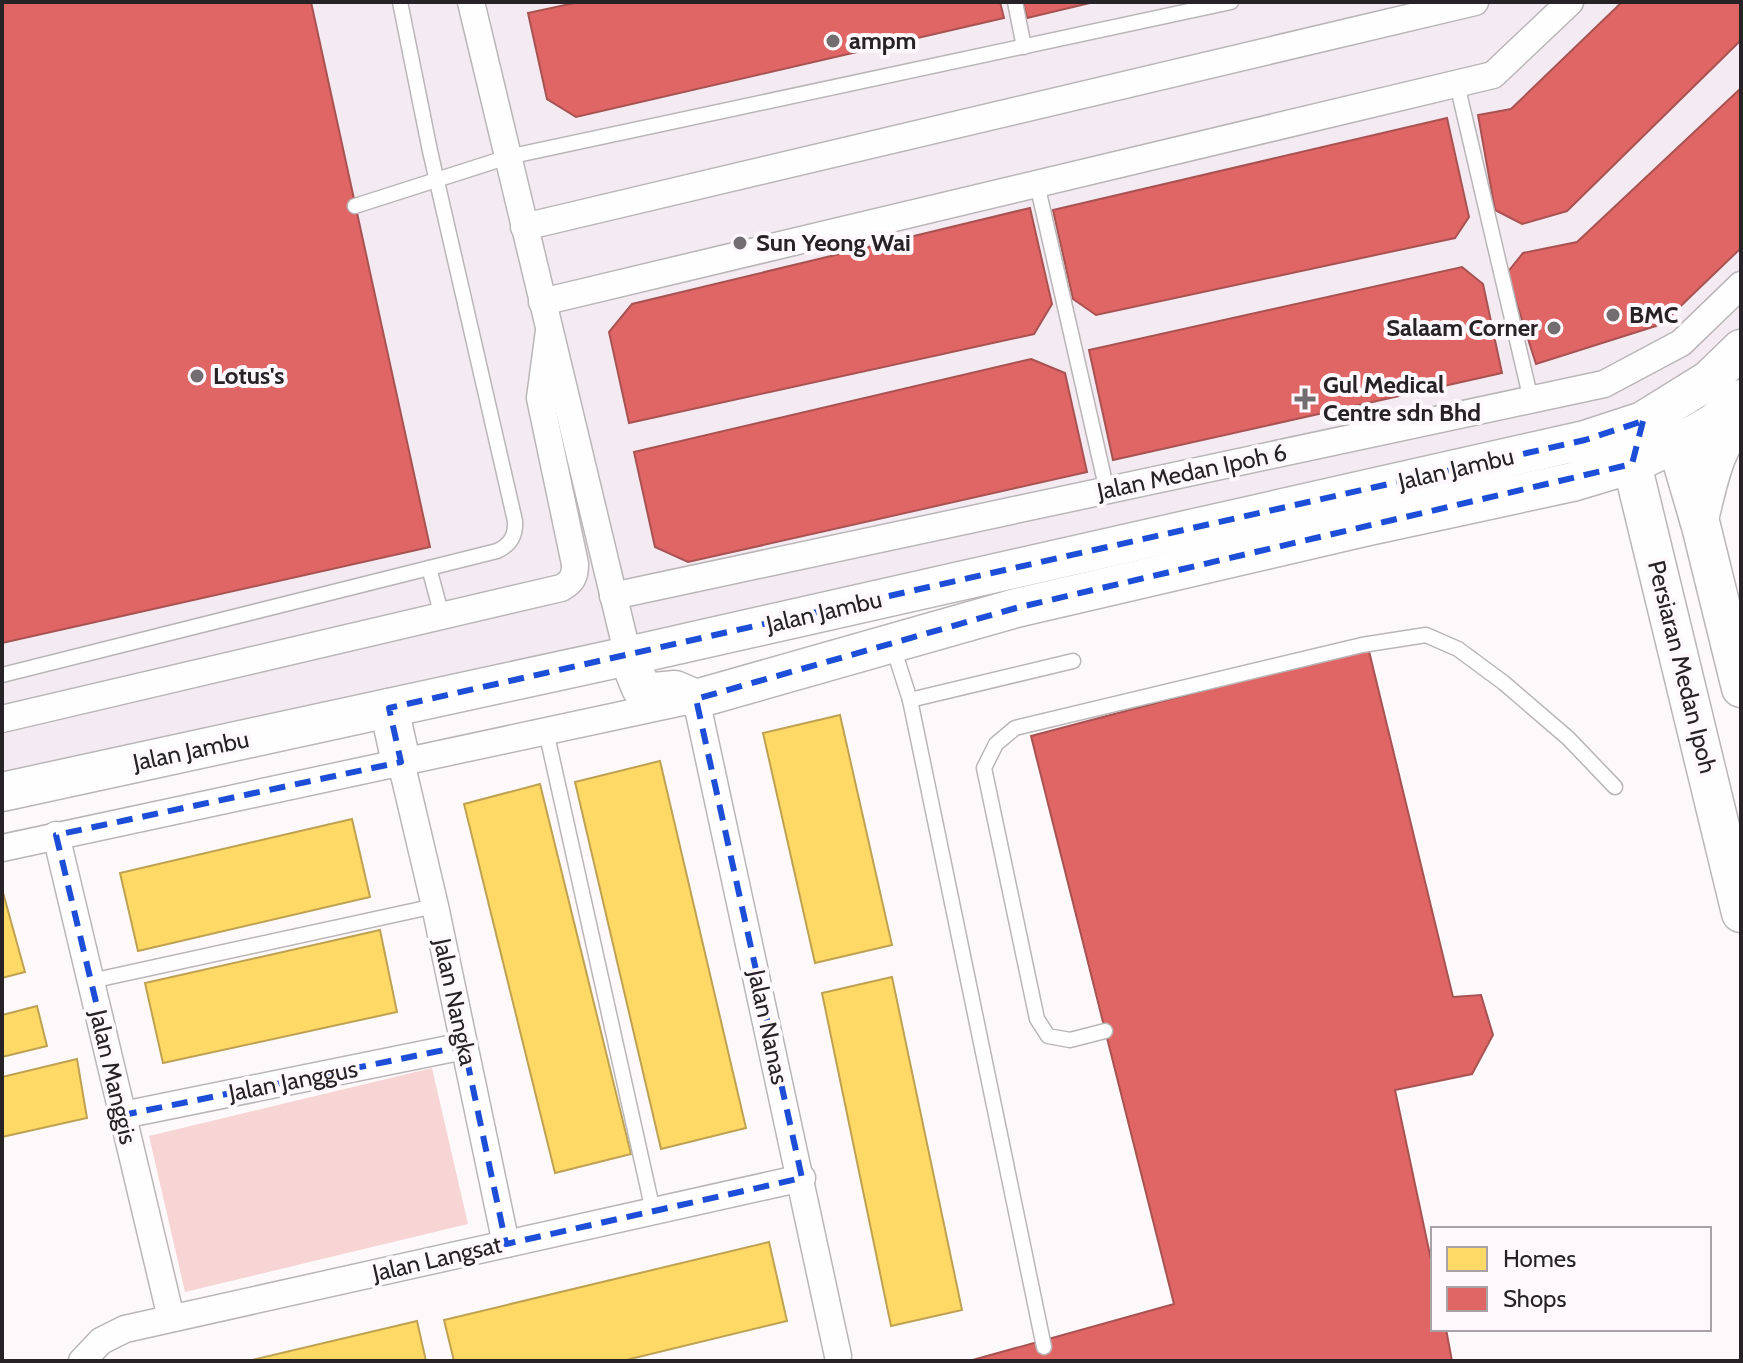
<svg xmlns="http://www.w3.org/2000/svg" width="1743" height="1363" viewBox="0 0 1743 1363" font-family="Cabin,sans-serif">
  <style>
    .built { fill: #f4eaf1 }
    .green { fill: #f6d5d4 }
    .homes { fill: #ffd966; stroke: #bea252; stroke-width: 2 }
    .shops { fill: #e06666; stroke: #a85252; stroke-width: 2 }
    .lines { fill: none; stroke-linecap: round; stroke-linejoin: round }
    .lane-casing { stroke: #bab6b8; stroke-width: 17 }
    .street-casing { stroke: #bab6b8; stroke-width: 29 }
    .secondary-casing { stroke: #bab6b8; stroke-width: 41 }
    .lane { stroke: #fffefe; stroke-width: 14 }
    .street { stroke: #fffefe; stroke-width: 26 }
    .secondary { stroke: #fffefe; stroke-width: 38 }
    .marked { fill: none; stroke: #1d4ed8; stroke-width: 6; stroke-dasharray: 16 10; stroke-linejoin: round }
    .poi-dot { fill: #716d70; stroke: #fef8fc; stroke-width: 3 }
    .labels { text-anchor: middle; stroke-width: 8; stroke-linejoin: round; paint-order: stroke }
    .poi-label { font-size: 24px; font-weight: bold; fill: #262225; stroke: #fef8fc; text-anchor: start }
    .street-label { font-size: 24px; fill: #262225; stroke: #fef8fc }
  </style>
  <rect width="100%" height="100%" fill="#fdf9fb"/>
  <path class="built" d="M2 2H1741V360L1692 408 2 784Z"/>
  <path class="green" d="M432 1068 468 1224 185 1292 149 1136Z"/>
  <g class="homes">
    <path d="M840 715 892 945 815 963 763 733Z"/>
    <path d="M660 761 746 1128 661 1149 575 782Z"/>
    <path d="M540 784 631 1154 555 1173 464 804Z"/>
    <path d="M352 819 370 897 138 951 120 873Z"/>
    <path d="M2 889 25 972 2 978Z"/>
    <path d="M380 930 397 1012 163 1063 145 983Z"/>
    <path d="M892 977 962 1310 891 1326 822 993Z"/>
    <path d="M37 1006 47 1046 2 1057V1015Z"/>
    <path d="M77 1059 87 1118 2 1137V1077Z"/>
    <path d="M769 1242 787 1321 622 1361H454L444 1320Z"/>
    <path d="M417 1321 426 1361H248Z"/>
  </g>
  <g class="shops">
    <path d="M2 2H311L430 547 2 643Z"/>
    <path d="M579 2H1000L1004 18 576 117 547 99 528 13Z"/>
    <path d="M1023 2H1094L1027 18Z"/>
    <path d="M1622 2H1741V40L1567 211 1522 224 1495 210 1478 115 1511 109Z"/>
    <path d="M1741 88V248L1662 324 1536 364 1507 273 1523 253 1577 242Z"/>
    <path d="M1447 118 1469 217 1455 238 1096 315 1073 299 1053 210Z"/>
    <path d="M1030 208 1052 304 1034 334 629 423 609 332 632 304Z"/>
    <path d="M1462 267 1483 284 1502 373 1113 460 1089 350Z"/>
    <path d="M1031 359 1065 373 1087 472 688 562 655 547 634 452Z"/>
    <path d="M1368 647 1453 997 1481 995 1493 1035 1472 1074 1395 1090 1433 1269V1329H1446L1452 1361H969L1174 1304 1031 736Z"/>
  </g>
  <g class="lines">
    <defs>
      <g id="lane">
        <path d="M1015 2 1024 47"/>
        <path d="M1457 84 1531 400"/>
        <path d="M1037 184 1107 491"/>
        <path d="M355 206 508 157 1231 2"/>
        <path d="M429 568 442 616"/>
        <path d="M892 644 910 700 1044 1347"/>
        <path d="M2 675 497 551C510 545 516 536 515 521L430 151 400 2"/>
        <path d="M910 700 1073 661"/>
        <path d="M546 731 653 1211"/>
        <path d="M91 981 435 906"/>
        <path d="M1105 1031 1070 1040 1048 1036 1037 1019 984 768 996 744 1015 728 1362 645 1426 635 1458 649 1504 683 1568 738 1615 787"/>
      </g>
      <g id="street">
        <path d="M471 2 628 656"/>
        <path d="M524 227 1475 2"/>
        <path d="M542 302 1493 75 1570 2"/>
        <path d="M613 596 1604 384 1681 343 1741 285"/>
        <path d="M2 719 561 588C572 582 575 577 575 564L540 398 549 331"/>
        <path d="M401 762 435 906 506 1244"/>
        <path d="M56 835 171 1318"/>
        <path d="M2 848 696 699 838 1356"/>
        <path d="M123 1115 464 1046"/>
        <path d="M82 1361 101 1341 125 1329 802 1178"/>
      </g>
      <g id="secondary">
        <path d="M1638 439 1632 464 1741 913"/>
        <path d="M1676 441 1701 526 1741 688"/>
        <path d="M1699 519C1708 484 1714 444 1741 418"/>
        <path d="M628 656 641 688 655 692 675 690 696 699 1016 608 1364 527 1572 482 1632 464 1695 434 1714 423 1741 399"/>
        <path d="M389 708 401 762"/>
        <path d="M2 792 628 656 1585 440 1643 421 1709 380 1741 349"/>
      </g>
    </defs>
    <use href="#lane" class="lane-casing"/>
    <use href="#street" class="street-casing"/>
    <use href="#secondary" class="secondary-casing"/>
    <use href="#lane" class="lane"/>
    <use href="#street" class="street"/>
    <use href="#secondary" class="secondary"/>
  </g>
  <path class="marked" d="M1643 421 1632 464 1016 608 696 699 802 1178 506 1244 464 1046 123 1115 56 835 401 762 389 708 1585 440Z"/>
  <g class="poi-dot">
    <circle cx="833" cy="41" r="8"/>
    <circle cx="740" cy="243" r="8"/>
    <circle cx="1613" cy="315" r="8"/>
    <circle cx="1554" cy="328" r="8"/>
    <circle cx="197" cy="376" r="8"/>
    <path d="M1301 387h8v8h8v8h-8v8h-8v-8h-8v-8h8z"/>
  </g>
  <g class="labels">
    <g class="poi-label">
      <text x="849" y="49">ampm</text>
      <text x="756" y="251">Sun Yeong Wai</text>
      <text x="1629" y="323">BMC</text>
      <text x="1538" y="336" text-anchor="end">Salaam Corner</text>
      <text x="213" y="384">Lotus's</text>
      <text x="1323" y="393">Gul Medical<tspan x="1323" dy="28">Centre sdn Bhd</tspan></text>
    </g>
    <g class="street-label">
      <text transform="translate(1456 469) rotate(-13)" y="8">Jalan Jambu</text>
      <text transform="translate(1192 472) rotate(-12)" y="8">Jalan Medan Ipoh 6</text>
      <text transform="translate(824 612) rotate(-13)" y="8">Jalan Jambu</text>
      <text transform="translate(1682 667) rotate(76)" y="8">Persiaran Medan Ipoh</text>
      <text transform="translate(191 751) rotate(-12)" y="8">Jalan Jambu</text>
      <text transform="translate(455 1002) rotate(78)" y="8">Jalan Nangka</text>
      <text transform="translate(768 1027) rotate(78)" y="8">Jalan Nanas</text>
      <text transform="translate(113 1077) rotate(77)" y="8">Jalan Manggis</text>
      <text transform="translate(293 1081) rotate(-11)" y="8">Jalan Janggus</text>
      <text transform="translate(437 1259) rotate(-13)" y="8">Jalan Langsat</text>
    </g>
  </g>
  <rect width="1743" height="1363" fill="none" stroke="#262225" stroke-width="8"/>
  <rect x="1431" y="1227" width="280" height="104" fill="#fef8fc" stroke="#a8a2a6" stroke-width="2"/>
  <rect x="1447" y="1247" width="40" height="24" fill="#ffd966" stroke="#a8a2a6" stroke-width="2"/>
  <text x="1503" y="1267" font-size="24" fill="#262225">Homes</text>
  <rect x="1447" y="1287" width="40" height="24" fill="#e06666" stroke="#a8a2a6" stroke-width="2"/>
  <text x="1503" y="1307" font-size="24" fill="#262225">Shops</text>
</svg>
